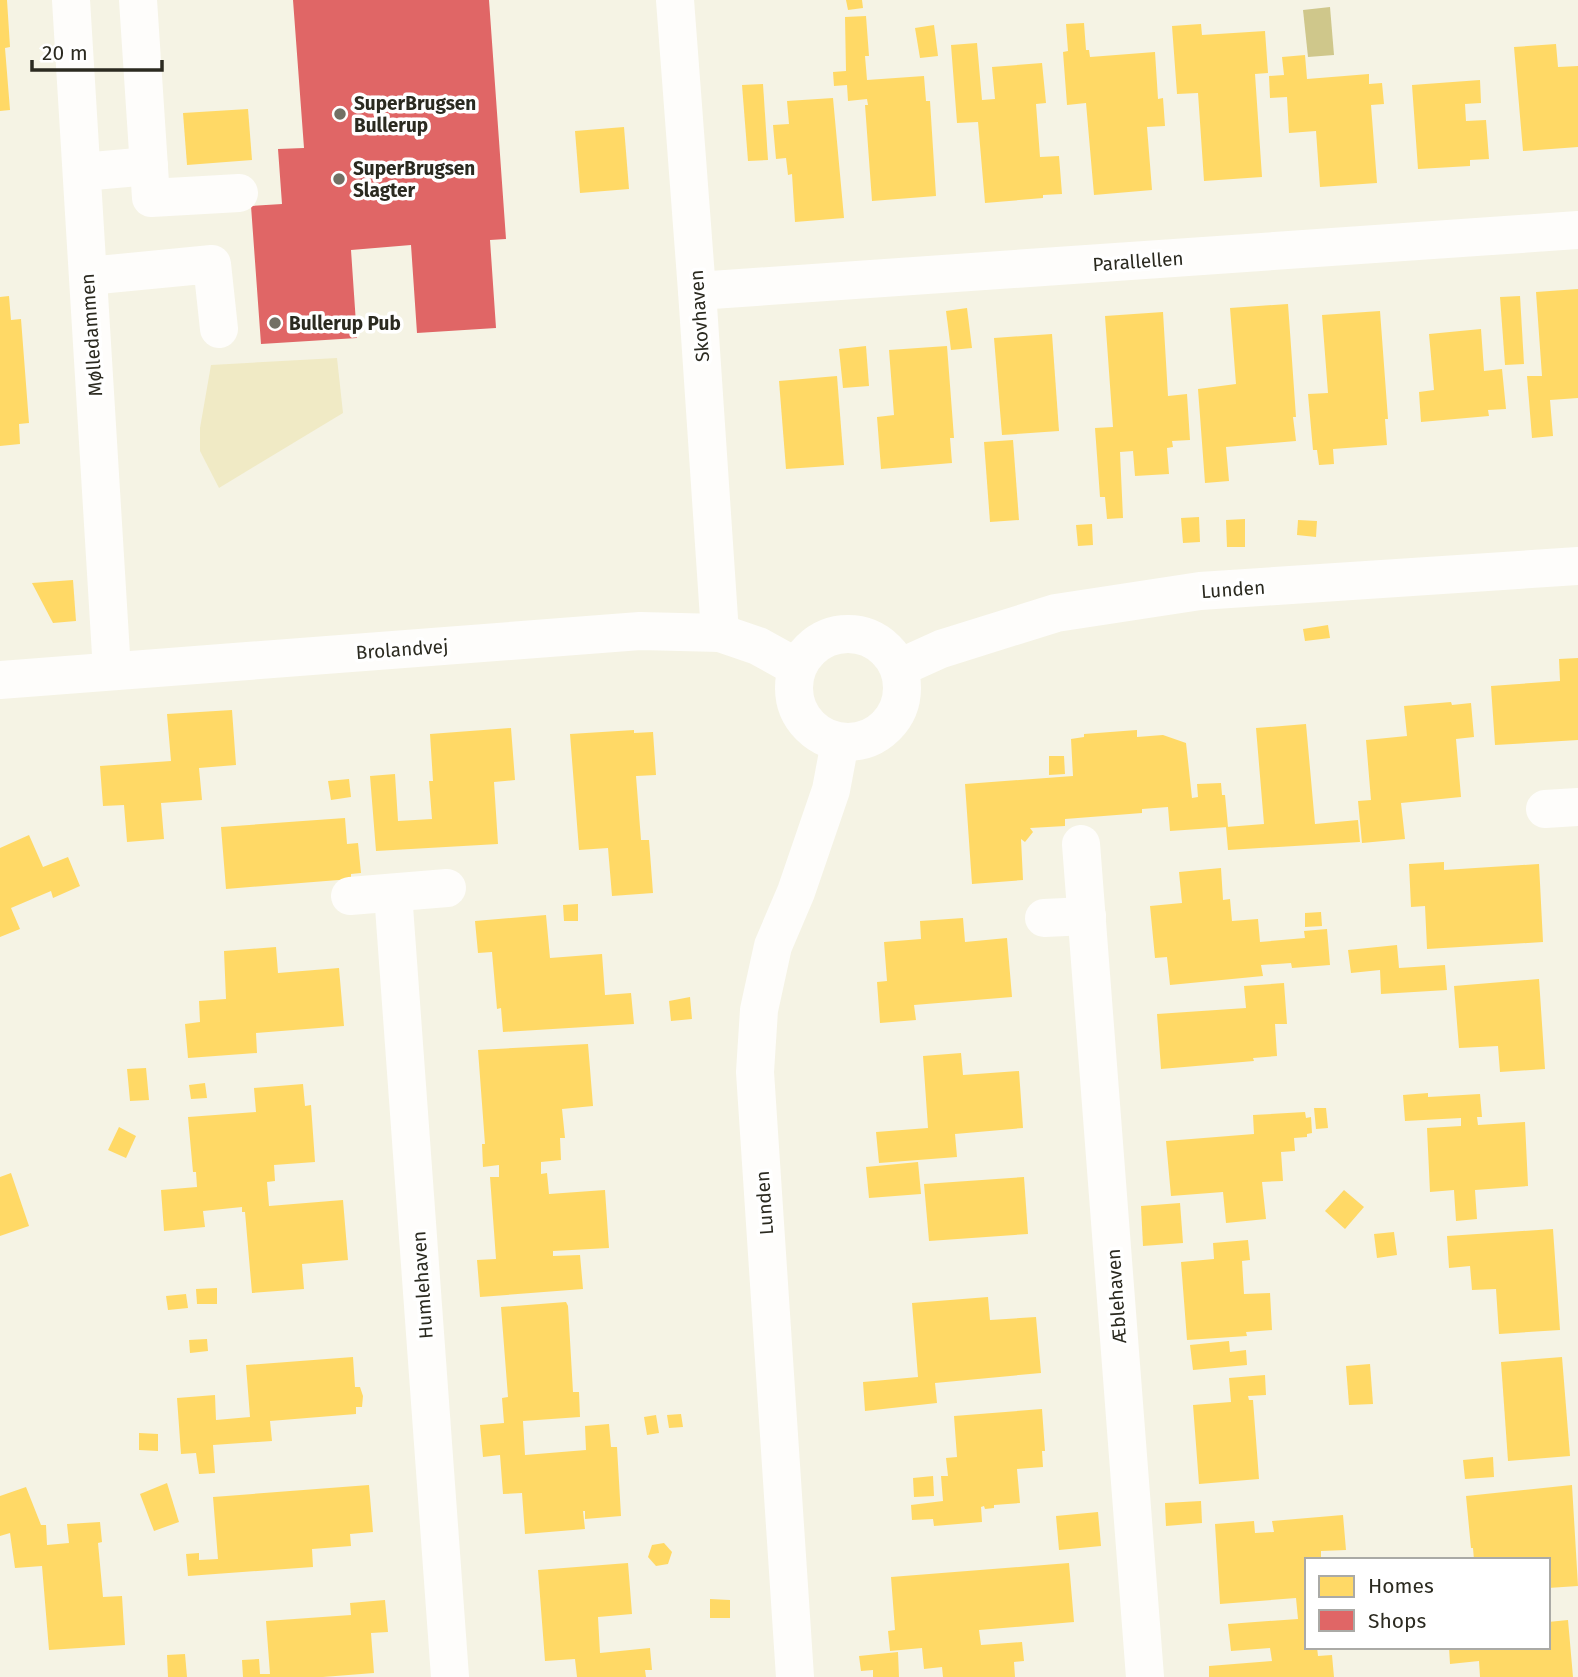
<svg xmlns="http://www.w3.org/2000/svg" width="1578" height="1677" viewBox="0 0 1578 1677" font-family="'Fira Sans',sans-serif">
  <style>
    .green { fill: #f0eac5 }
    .water { fill: #cfc78b }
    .homes { fill: #ffd966 }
    .shops { fill: #e06666 }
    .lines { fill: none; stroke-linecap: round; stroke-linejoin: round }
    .minor { stroke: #fefdfb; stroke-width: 38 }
    .poi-dot { fill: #727065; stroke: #fff; stroke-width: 2.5 }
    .labels { text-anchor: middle; stroke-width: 7; stroke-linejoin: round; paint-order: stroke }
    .poi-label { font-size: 19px; font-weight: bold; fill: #2b2a20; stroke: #fff; text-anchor: start }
    .street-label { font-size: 19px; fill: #2b2a20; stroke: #fff }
  </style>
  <rect width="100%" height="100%" fill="#f5f3e4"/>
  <path class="green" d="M337 358 343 413 219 488 200 451V428L211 365Z"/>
  <path class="water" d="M1330 7 1334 55 1308 57 1303 10Z"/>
  <g class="homes">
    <path d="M0 0H7L10 47 5 48 10 110 0 111Z"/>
    <path d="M846 0H862L863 8 848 10Z"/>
    <path d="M866 16 869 56H865L867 80 924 76 926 101H930L936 196 872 201 865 105H868L867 99 848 101 847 85 834 86 833 72 846 71 845 17Z"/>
    <path d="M1084 23 1086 50H1089L1090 57 1155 52 1158 99 1163 98 1165 126 1147 127 1152 190 1094 195 1086 103 1067 105 1063 52 1068 51 1066 24Z"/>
    <path d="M1201 24 1202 35 1265 31 1268 73 1255 74 1262 177 1204 181 1198 93 1177 94 1172 26Z"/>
    <path d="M934 25 938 56 920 58 915 28Z"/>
    <path d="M977 43 982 100 995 99 992 67 1042 63 1046 103 1036 104 1040 157 1059 156 1062 194 1043 195V198L985 203 978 122 957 123 951 45Z"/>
    <path d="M1556 44 1558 67 1578 66V147L1523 151 1514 47Z"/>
    <path d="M1305 55 1307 79 1369 74V84L1382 83 1384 104 1371 105 1377 183 1320 187 1316 131 1289 133 1287 97 1270 98 1269 76 1284 75 1282 57Z"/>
    <path d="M1480 80 1481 103 1465 104 1466 121 1486 120 1489 159 1470 160V166L1418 169 1412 85Z"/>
    <path d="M763 84 768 160 748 161 742 85Z"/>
    <path d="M833 98 844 218 795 222 792 174 788 175 786 158 776 159 773 125 789 124 787 101Z"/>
    <path d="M248 109 252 160 187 165 183 113Z"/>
    <path d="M624 127 629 189 580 193 575 131Z"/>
    <path d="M1578 289V398L1550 400 1553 436 1532 438 1527 376H1542L1536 292Z"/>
    <path d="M9 296 11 320 21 319 29 423 19 424 20 444 0 446V297Z"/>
    <path d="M1520 296 1524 364 1505 365 1500 297Z"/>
    <path d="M1288 304 1296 417H1293L1296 441 1226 447 1229 481 1205 483 1198 389 1236 384 1230 308Z"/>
    <path d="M967 308 972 348 951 350 946 311Z"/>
    <path d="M1380 311 1388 419H1385L1387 445 1333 449 1334 464 1319 465 1317 450H1313L1308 394 1328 393 1322 315Z"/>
    <path d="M1163 312 1168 396 1187 394 1190 440 1172 441 1173 447 1167 448 1169 474 1135 476 1133 451 1120 452 1123 518 1107 519 1105 497H1100L1095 428 1113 427 1105 316Z"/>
    <path d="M1481 329 1484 371 1502 369 1506 409 1488 410 1489 416 1421 422 1419 392 1434 390 1429 334Z"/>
    <path d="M1052 334 1059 431 1002 435 994 338Z"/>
    <path d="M866 346 869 386 843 388 839 349Z"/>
    <path d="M947 346 954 438H950L952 463 881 469 877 417 894 415 889 350Z"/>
    <path d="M837 376 844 465 786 469 779 381Z"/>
    <path d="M1013 440 1019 520 990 522 984 442Z"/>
    <path d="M1199 517 1200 542 1183 543 1181 518Z"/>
    <path d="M1245 519V547H1227L1226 520Z"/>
    <path d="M1298 520 1317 521 1316 537 1297 535Z"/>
    <path d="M1092 524 1093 545 1078 546 1076 525Z"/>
    <path d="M73 580 76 621 53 623 32 583Z"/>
    <path d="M1328 625 1330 638 1305 641 1303 629Z"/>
    <path d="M1578 658V740L1495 745 1491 686 1560 681 1559 659Z"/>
    <path d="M1451 702 1452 705 1471 703 1474 737 1456 739 1461 797 1401 803 1405 839 1362 843 1358 801 1371 800 1366 740 1407 736 1404 706Z"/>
    <path d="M232 710 236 765 199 768 202 800 161 803 164 839 127 842 124 805 103 806 100 766 171 761 167 714Z"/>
    <path d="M1306 724 1315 824 1358 820 1360 842 1228 850 1226 827 1264 824 1256 728Z"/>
    <path d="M511 728 515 780 494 782 498 844 376 851 370 776 395 774 398 821 432 819 429 781H433L430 734Z"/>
    <path d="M634 730V733L653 732 656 775 636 776 641 840H649L653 893 612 896 608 848 579 850 570 734Z"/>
    <path d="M1137 730V737L1163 735 1186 743 1192 798 1198 797 1197 784 1221 783 1222 795H1225L1228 827 1170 831 1168 807 1142 809V813L1065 819V826L1030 828 1033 832 1025 842 1021 839 1023 880 972 884 965 784 1073 776 1071 739 1084 737V734Z"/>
    <path d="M1049 756H1064L1065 774 1049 775Z"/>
    <path d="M349 779 351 797 331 800 328 781Z"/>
    <path d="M345 818 347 844 358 843 361 873 351 874V879L226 889 221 827Z"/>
    <path d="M29 835 43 867 68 857 80 886 53 898 51 891 11 908 20 929 0 937V848Z"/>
    <path d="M1444 862V870L1539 864 1543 942 1427 949 1425 906 1411 907 1409 864Z"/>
    <path d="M1221 868 1223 900 1230 899 1232 921 1258 919 1260 942 1305 938 1304 931 1327 929 1330 965 1292 968 1291 963 1261 965 1263 976 1170 985 1167 957 1155 958 1150 906 1182 903 1179 872Z"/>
    <path d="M578 904V921H564L563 905Z"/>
    <path d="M1321 912 1322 926 1305 927V913Z"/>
    <path d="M546 915 550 958 602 954 605 995 631 993 634 1024 503 1032 501 1008 497 1009 492 952 478 953 475 921Z"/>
    <path d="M963 918 965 942 1007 938 1012 997 914 1005 916 1020 880 1023 877 982 887 981 884 942 921 939 920 921Z"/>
    <path d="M1397 945 1399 968 1445 965 1447 990 1381 994 1380 970 1351 973 1348 950Z"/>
    <path d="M276 947 278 973 339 968 344 1026 256 1033 257 1053 188 1058 185 1024 200 1022 199 1001 226 999 224 951Z"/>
    <path d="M1539 979 1545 1069 1500 1072 1498 1046 1459 1048 1454 986Z"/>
    <path d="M1284 983 1287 1024H1275L1277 1056 1253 1058 1254 1061 1161 1069 1157 1014 1246 1008 1244 986Z"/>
    <path d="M690 997 692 1019 671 1021 669 1001Z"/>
    <path d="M588 1044 593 1106 562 1109 565 1138H560L561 1160 541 1162V1174L547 1173 549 1194 605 1190 609 1248 553 1251V1256L580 1255 583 1289 480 1297 477 1260 496 1259 490 1177H499V1165L483 1167 482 1144H485L478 1050Z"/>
    <path d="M961 1053 963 1075 1019 1071 1023 1128 955 1134 957 1157 879 1163 876 1132 928 1128 923 1056Z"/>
    <path d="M146 1068 149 1100 130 1101 127 1069Z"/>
    <path d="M205 1083 207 1098 191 1099 189 1085Z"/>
    <path d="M303 1084 305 1106 311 1105 315 1162 274 1165 275 1181 267 1182 269 1206 343 1200 348 1260 302 1264 304 1289 252 1293 245 1212H242V1207L203 1211 205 1227 164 1231 161 1190 197 1187 196 1172H193L188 1117 256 1112 254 1088Z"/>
    <path d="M1428 1093V1097L1480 1094 1482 1117H1477L1478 1125 1525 1122 1528 1186 1475 1190 1477 1219 1456 1221 1454 1190 1430 1192 1427 1128 1461 1126V1118L1405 1121 1403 1095Z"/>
    <path d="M1314 1108H1326L1328 1128 1316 1129Z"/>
    <path d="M1305 1112 1306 1118 1311 1117 1312 1133 1307 1134V1137L1294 1138 1295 1151 1281 1152 1283 1181 1262 1182 1266 1219 1226 1223 1223 1192 1171 1196 1166 1141 1254 1134 1253 1115Z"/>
    <path d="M119 1127 136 1136 126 1158 108 1150Z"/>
    <path d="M918 1162 921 1194 869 1198 866 1167Z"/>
    <path d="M11 1173 29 1226 0 1236V1177Z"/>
    <path d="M1024 1177 1028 1234 929 1241 924 1184Z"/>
    <path d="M1344 1190 1364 1207 1345 1229 1325 1211Z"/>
    <path d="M1180 1203 1183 1243 1143 1246 1141 1206Z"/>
    <path d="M1553 1229 1560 1330 1499 1334 1496 1289 1472 1290 1470 1266 1449 1268 1447 1236Z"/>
    <path d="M1394 1232 1397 1255 1377 1258 1374 1234Z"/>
    <path d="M1248 1240 1250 1260 1242 1261 1244 1294 1270 1293 1272 1330 1246 1332 1247 1336 1187 1340 1181 1262 1214 1259 1213 1243Z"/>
    <path d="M217 1288V1304H197L196 1289Z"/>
    <path d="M186 1294 188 1308 168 1310 166 1296Z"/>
    <path d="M988 1297 990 1320 1036 1317 1041 1373 935 1383 937 1403 865 1411 863 1382 918 1377 912 1303Z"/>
    <path d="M566 1302 568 1306 573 1392H579L580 1417 523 1421 525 1455 586 1450 585 1426 609 1424 611 1447H617L621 1516 585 1519V1511H583L585 1529 525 1534 522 1493 503 1494 500 1455 483 1457 480 1425 504 1423 502 1398 508 1397 501 1307Z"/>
    <path d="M207 1339 208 1351 190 1353 189 1340Z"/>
    <path d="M1229 1341 1230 1352 1246 1350 1247 1365 1193 1370 1190 1345Z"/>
    <path d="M353 1357 355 1387H360L363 1396 362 1407H356V1414L270 1421 272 1441 213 1445 215 1473 199 1474 196 1453 181 1454 177 1398 215 1395 216 1420 250 1417 246 1365Z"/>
    <path d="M1562 1357 1570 1456 1508 1461 1501 1362Z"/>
    <path d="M1370 1364 1373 1404 1349 1405 1346 1366Z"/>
    <path d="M1265 1375 1266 1395 1248 1396 1249 1400H1253L1259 1479 1199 1484 1193 1405 1231 1402 1229 1378Z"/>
    <path d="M1042 1409 1045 1451H1042L1043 1467 1017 1469 1020 1503 994 1505V1508L985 1509 984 1506 981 1507 982 1522 934 1526 933 1519 912 1520 911 1505 943 1501 941 1476H948L946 1458 957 1457 954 1416Z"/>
    <path d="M681 1414 683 1427 669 1428 667 1415Z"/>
    <path d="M656 1415 659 1433 647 1435 644 1417Z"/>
    <path d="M139 1433 158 1434V1451L139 1450Z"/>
    <path d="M1493 1457 1494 1477 1465 1479 1463 1460Z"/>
    <path d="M933 1476 934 1496 914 1497 913 1478Z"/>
    <path d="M167 1483 179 1522 154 1531 140 1494Z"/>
    <path d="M369 1485 373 1532 350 1534 351 1546 312 1549 313 1567 188 1576 186 1554 199 1553V1560L218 1559 213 1497Z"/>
    <path d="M1572 1485 1578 1586 1548 1588V1560H1474L1473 1548H1471L1466 1496Z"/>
    <path d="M26 1487 41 1525H46L47 1545 69 1543 67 1524 100 1522 102 1542 98 1543 103 1597 122 1596 125 1645 49 1650 42 1566 15 1568 10 1533 0 1536V1496Z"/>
    <path d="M1201 1501 1202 1523 1166 1526 1165 1503Z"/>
    <path d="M1098 1512 1101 1546 1059 1550 1056 1516Z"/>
    <path d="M1343 1515 1346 1550 1321 1551V1560H1307V1647H1317L1318 1656 1332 1655 1334 1677H1209V1666L1272 1661 1270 1648 1231 1651 1228 1624 1298 1619 1296 1598 1220 1604 1215 1524 1254 1521 1255 1533 1274 1532 1272 1521Z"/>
    <path d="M664 1543 672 1552 668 1564 656 1566 648 1557 652 1545Z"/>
    <path d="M628 1563 632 1614 598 1617 600 1653 650 1648 652 1670H645L646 1677H577L575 1659 545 1661 538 1570Z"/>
    <path d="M1069 1563 1074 1622 979 1630 981 1645 1022 1642 1024 1661 1014 1662 1015 1677H943L942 1667 924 1669 922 1648 890 1651 888 1631 895 1630 891 1577Z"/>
    <path d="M710 1599 730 1600V1618H710Z"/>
    <path d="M385 1600 388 1632 371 1633 374 1673 323 1677H243L242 1660 259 1659 260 1674H270L266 1621 351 1615 350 1603Z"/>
    <path d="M1568 1620 1573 1677H1480L1479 1661 1450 1664 1449 1647H1548V1622Z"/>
    <path d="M898 1652 899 1677H873V1670L861 1671 859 1656Z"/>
    <path d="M185 1654 187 1677H168L167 1655Z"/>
  </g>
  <path class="shops" d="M293 0H489L506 239 490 240 496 328 417 333 411 245 351 250 357 338 261 344 251 206 282 204 278 149 304 148Z"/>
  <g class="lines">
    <g class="minor">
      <path d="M71 0 112 671"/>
      <path d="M138 0 151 198 239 193"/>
      <path d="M675 0 697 291 720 633"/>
      <path d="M82 172 149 166"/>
      <path d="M88 276 212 264 219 329"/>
      <path d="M697 291 1578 230"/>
      <circle cx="848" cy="688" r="54"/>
      <path d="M899 668 941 649 1056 613 1200 591 1578 566"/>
      <path d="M0 680 640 631 720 633 758 646 796 667"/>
      <path d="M1545 809 1578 807"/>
      <path d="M1081 844 1145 1677"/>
      <path d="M393 893 450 1677"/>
      <path d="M350 896 447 888"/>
      <path d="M1044 918 1087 916"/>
      <path d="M795 1677 755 1072 759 1010 773 946 796 892 831 790 840 742"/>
    </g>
  </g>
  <g class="poi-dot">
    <circle cx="340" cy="114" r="7"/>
    <circle cx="339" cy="179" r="7"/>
    <circle cx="275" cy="323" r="7"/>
  </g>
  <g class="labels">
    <g class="poi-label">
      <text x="354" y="110">SuperBrugsen<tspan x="354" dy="22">Bullerup</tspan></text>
      <text x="353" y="175">SuperBrugsen<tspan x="353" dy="22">Slagter</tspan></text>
      <text x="289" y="330">Bullerup Pub</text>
    </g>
    <g class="street-label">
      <text transform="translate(1138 261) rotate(-4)" y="7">Parallellen</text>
      <text transform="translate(699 316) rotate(-94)" y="7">Skovhaven</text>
      <text transform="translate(91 335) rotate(-94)" y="7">Mølledammen</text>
      <text transform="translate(1233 589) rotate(-4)" y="7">Lunden</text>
      <text transform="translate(402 649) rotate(-4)" y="7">Brolandvej</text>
      <text transform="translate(764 1203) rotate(-94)" y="7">Lunden</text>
      <text transform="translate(422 1285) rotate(-94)" y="7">Humlehaven</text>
      <text transform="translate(1116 1296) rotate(-94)" y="7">Æblehaven</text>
    </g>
  </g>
  <rect x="1305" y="1558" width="245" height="91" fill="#ffffff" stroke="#aaaaa6" stroke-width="2"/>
  <rect x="1319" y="1576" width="35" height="21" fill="#ffd966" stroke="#aaaaa6" stroke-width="2"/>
  <text x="1368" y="1593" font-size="21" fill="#2b2a20">Homes</text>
  <rect x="1319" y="1610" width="35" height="21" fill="#e06666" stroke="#aaaaa6" stroke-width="2"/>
  <text x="1368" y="1628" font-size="21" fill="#2b2a20">Shops</text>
  <path d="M32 60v10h130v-10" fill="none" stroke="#2b2a20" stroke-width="3.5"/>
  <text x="42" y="60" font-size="21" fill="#2b2a20" stroke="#ffffff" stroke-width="5" paint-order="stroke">20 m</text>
</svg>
